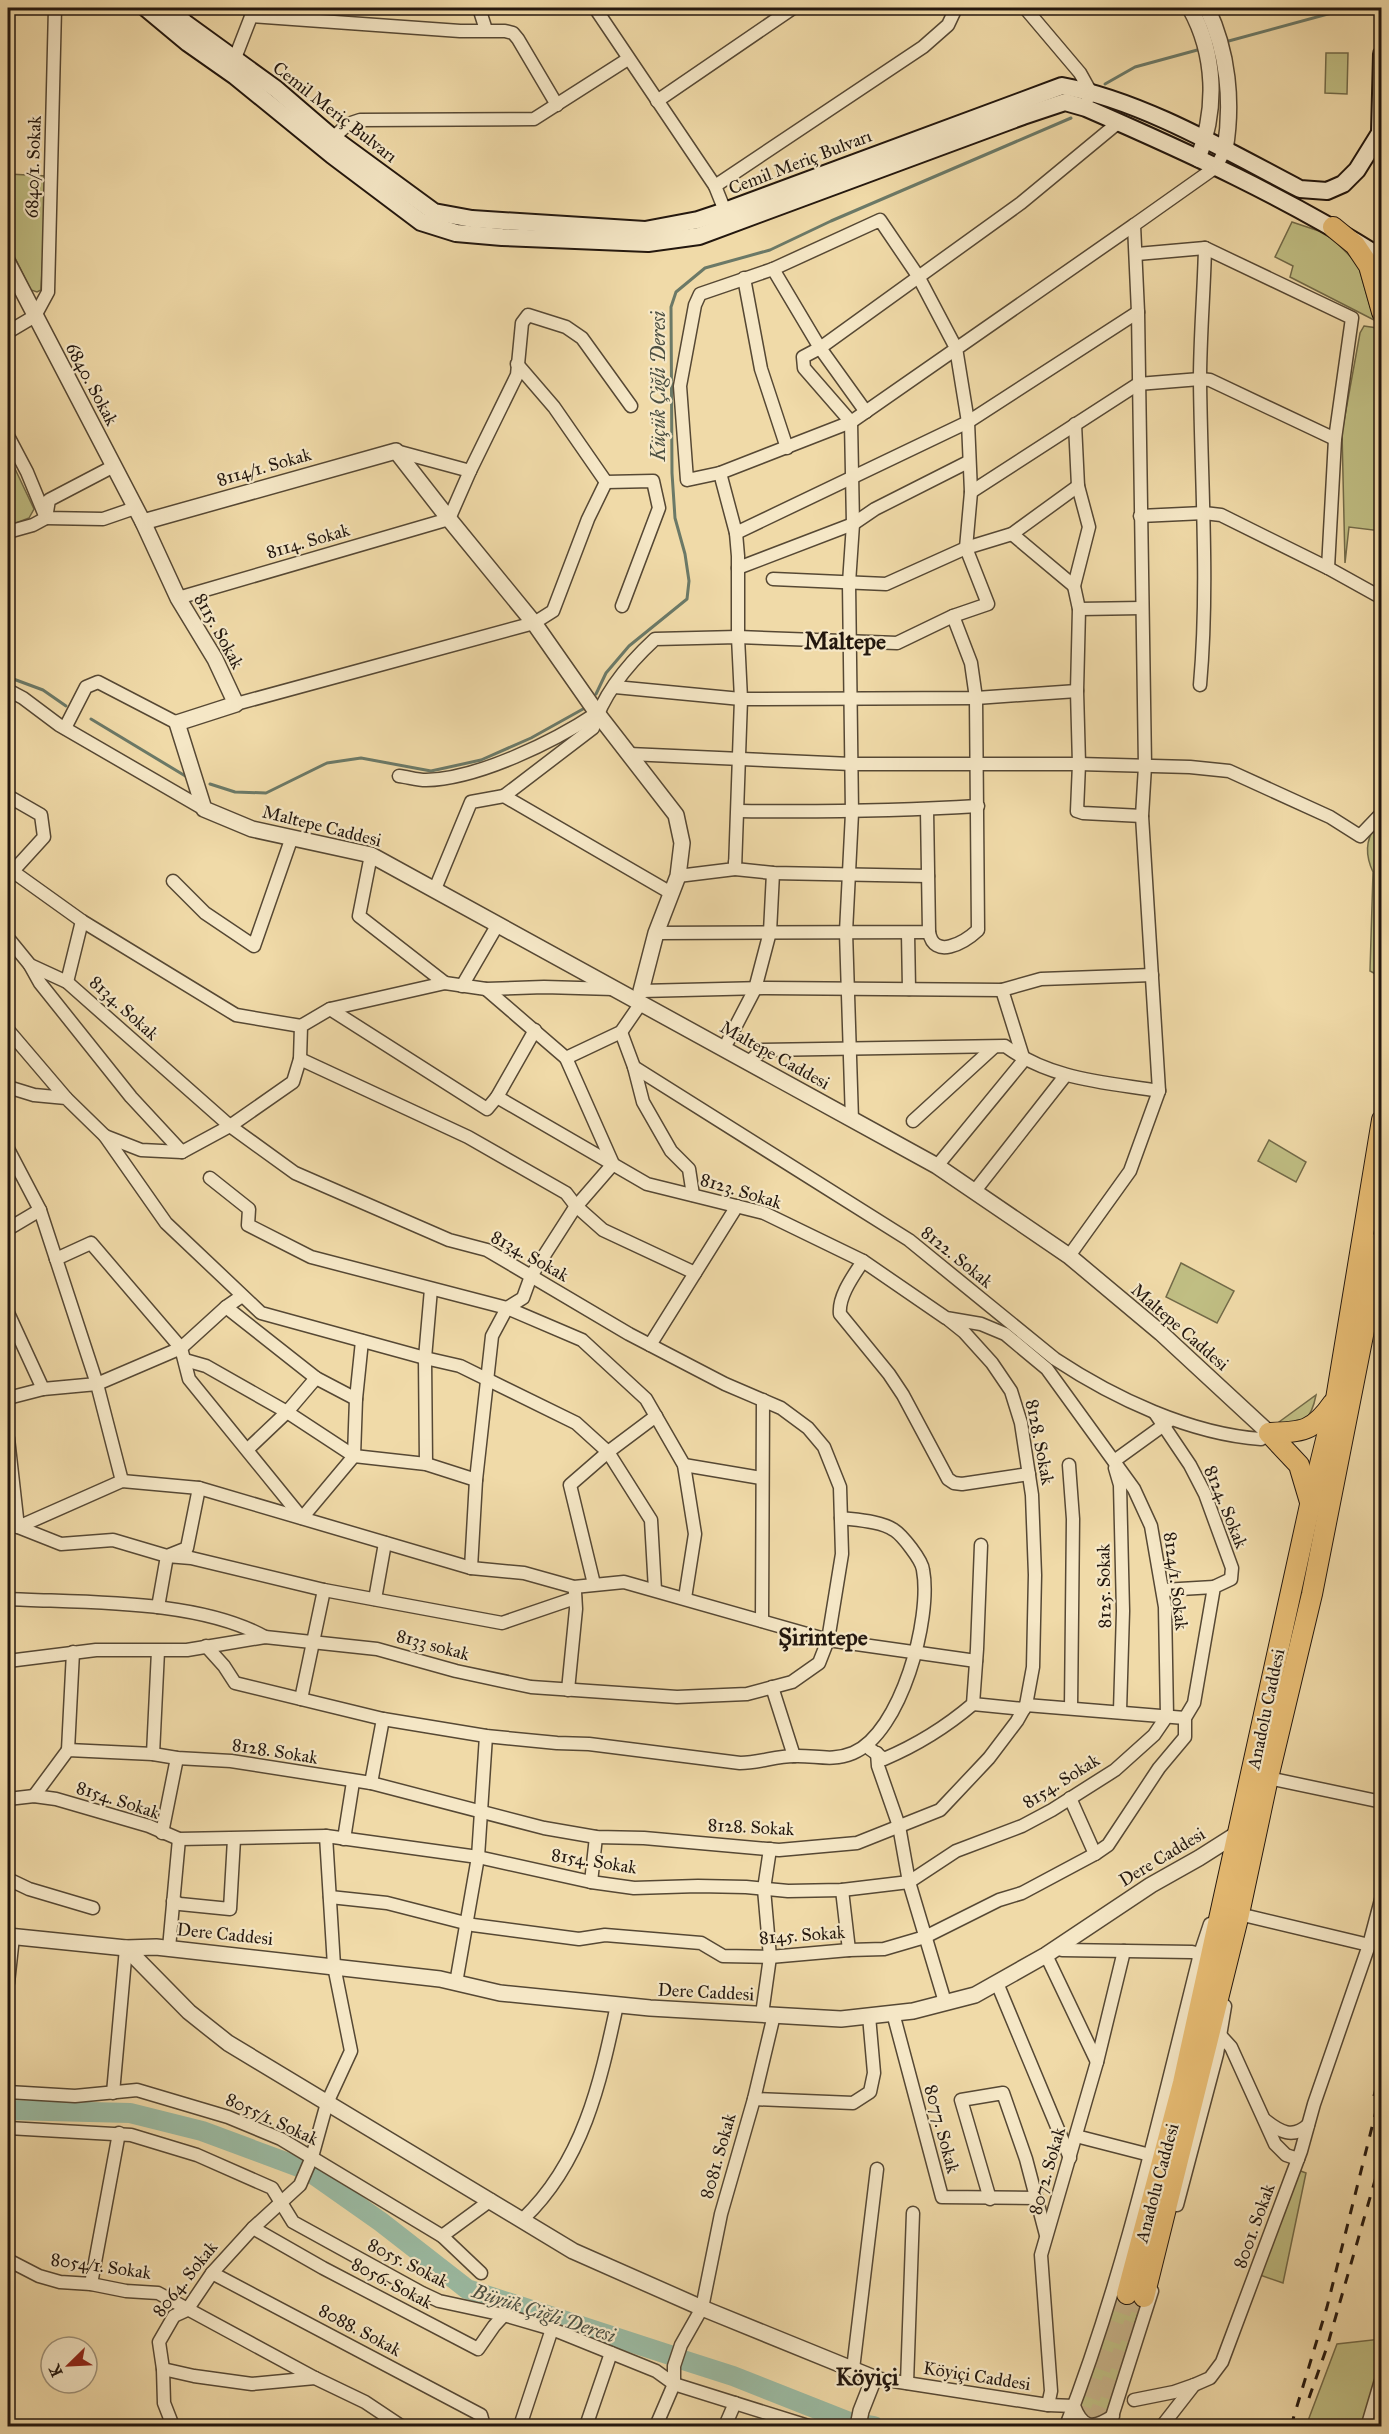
<svg xmlns="http://www.w3.org/2000/svg" width="1389" height="2434" viewBox="0 0 1389 2434" font-family="'IM FELL Great Primer',serif">
  <style>
    .green { fill: #c0be83; stroke: #726a48; stroke-width: 1.5 }
    .lines { fill: none; stroke-linecap: round; stroke-linejoin: round }
    .stream { stroke: #6b7967; stroke-width: 3 }
    .river { stroke: #9bbba3; stroke-width: 20 }
    .trunk-tunnel { stroke: #c7b389; stroke-width: 20; stroke-dasharray: 20 10; stroke-linecap: butt }
    .minor-casing { stroke: #564834; stroke-width: 15 }
    .tertiary-casing { stroke: #564834; stroke-width: 18 }
    .secondary-casing { stroke: #23170e; stroke-width: 20 }
    .trunk-casing { stroke: #23170e; stroke-width: 22 }
    .minor { stroke: #f5e7c6; stroke-width: 12 }
    .tertiary { stroke: #f5e7c6; stroke-width: 15 }
    .secondary { stroke: #f5e7c6; stroke-width: 16 }
    .trunk { stroke: #e8bd74; stroke-width: 20 }
    .tram { stroke: #23170e; stroke-width: 1.5 }
    .rail { stroke: #23170e; stroke-width: 3; stroke-dasharray: 10 10; stroke-linecap: butt }
    .labels { text-anchor: middle; stroke-width: 4.5; stroke-linejoin: round; paint-order: stroke }
    .street-label { font-size: 18px; fill: #23170e; stroke: #f5e7c6 }
    .water-label { font-size: 20px; font-style: italic; fill: #4d5042; stroke: #f5e7c6 }
    .district-label { font-size: 24px; font-weight: bold; fill: #23170e; stroke: #f5e7c6 }
  </style>
  <rect width="100%" height="100%" fill="#f0daa8"/>
  <filter id="stains"><feTurbulence type="fractalNoise" baseFrequency=".00333" numOctaves="4"/><feColorMatrix values="0 0 0 0 .2 0 0 0 0 .09 0 0 0 0 .02 0 0 0 .5 -.17"/></filter>
  <radialGradient id="worn" r=".72"><stop offset=".6" stop-color="#630" stop-opacity="0"/><stop offset="1" stop-color="#630" stop-opacity=".3"/></radialGradient>
  <g class="green">
    <path d="M1326 53H1348L1347 94 1325 93Z"/>
    <path d="M8 174 47 176 41 290 37 292 31 290 8 244Z"/>
    <path d="M1292 222 1328 234 1358 264 1374 320 1290 277 1293 266 1275 257Z"/>
    <path d="M1364 326 1377 328 1381 352V531L1349 527 1345 563 1342 432 1360 333Z"/>
    <path d="M8 454 34 509 29 518 8 526Z"/>
    <path d="M1375 827H1381V977L1370 971 1373 872C1366 857 1365 841 1375 827Z"/>
    <path d="M1269 1140 1306 1162 1296 1182 1258 1161Z"/>
    <path d="M1181 1263 1234 1291 1217 1323 1166 1297Z"/>
    <path d="M1316 1395C1312 1416 1303 1431 1279 1422Z"/>
    <path d="M1298 2170 1306 2173 1283 2283 1260 2275Z"/>
    <path d="M1116 2299 1140 2307 1108 2410 1103 2417H1090L1081 2407 1080 2402Z"/>
    <path d="M1381 2339V2372L1364 2426H1306L1337 2344Z"/>
  </g>
  <g class="lines">
    <g class="stream">
      <path d="M1225 42 1350 8"/>
      <path d="M1105 84 1135 67 1201 49"/>
      <path d="M8 677 43 690 66 706"/>
      <path d="M596 694 606 673 629 646 687 599 689 581 685 554 675 518 672 473 671 307 676 292 705 268 770 250 831 221 1071 118"/>
      <path d="M91 719 187 777"/>
      <path d="M210 784 235 792 266 793 327 763 361 758 431 771 481 760 531 738 583 709"/>
    </g>
    <g class="river">
      <path d="M8 2110 130 2113 202 2131 299 2167"/>
      <path d="M310 2172 381 2222 467 2289 670 2355"/>
      <path d="M683 2360 733 2376 847 2421"/>
      <path d="M868 2425 874 2426"/>
    </g>
    <g class="trunk-tunnel">
      <path d="M1080 2426 1127 2294"/>
      <path d="M1095 2426 1144 2297"/>
    </g>
    <defs>
      <g id="minor">
        <path d="M479 8 486 30"/>
        <path d="M595 8 715 186 725 211"/>
        <path d="M1025 8 1080 73 1090 91 1088 98"/>
        <path d="M251 16 460 31H505L513 33 518 39 557 105"/>
        <path d="M235 58 254 9"/>
        <path d="M657 101 793 8"/>
        <path d="M333 138 348 124 360 120 534 119 628 59"/>
        <path d="M715 186 923 47 948 25 956 8"/>
        <path d="M1137 254 1205 248 1352 318 1335 439 1328 568"/>
        <path d="M773 269 820 348 866 412"/>
        <path d="M744 278 761 369 787 448"/>
        <path d="M8 332 35 316 48 292 55 8"/>
        <path d="M517 364 554 407 606 482"/>
        <path d="M1075 424 1078 486 1089 527 1074 586 1079 609 1077 691 1079 764 1077 811 1083 813 1142 816"/>
        <path d="M8 436 27 472 46 518 103 519 135 508"/>
        <path d="M396 451 470 471 517 375 522 323 528 315 566 327 582 338 631 406"/>
        <path d="M720 473 736 533 738 556V637L741 699 735 869 773 873 928 876"/>
        <path d="M606 482 653 481 659 508 622 606"/>
        <path d="M971 492 1138 384 1200 379 1210 380 1335 439"/>
        <path d="M1140 516 1204 513 1221 515 1328 568 1382 598"/>
        <path d="M8 532 33 525 46 518 49 500 114 466"/>
        <path d="M736 533 968 422 1138 312"/>
        <path d="M1012 534 1074 586"/>
        <path d="M738 568 853 524 875 509 968 462"/>
        <path d="M773 579 886 584 966 548 1012 534 1078 486"/>
        <path d="M178 598 449 519 470 471"/>
        <path d="M1079 609 1142 608"/>
        <path d="M1200 685C1209 584 1201 482 1200 380 1200 336 1204 292 1205 248"/>
        <path d="M615 687 741 699 976 698 1077 691"/>
        <path d="M8 690 23 698 59 725 204 809"/>
        <path d="M236 704 534 623 553 611 588 519 606 482"/>
        <path d="M65 728 86 687 98 682 177 723"/>
        <path d="M629 754 851 764H1079L1190 767 1229 771 1330 817 1360 836 1382 813"/>
        <path d="M399 776C408 777 417 780 426 780 478 779 555 741 597 713"/>
        <path d="M8 796 41 815 44 837 13 871"/>
        <path d="M504 796 593 728C603 694 629 663 655 639L738 637 897 643 953 616 988 604 966 548 971 492 968 422 956 348 918 276 880 220 773 269 700 294 695 305 680 386 687 480 720 473 851 422 1134 225"/>
        <path d="M739 811C819 812 898 811 978 806"/>
        <path d="M371 855 359 916 445 983"/>
        <path d="M8 868 82 921 236 1015 301 1026"/>
        <path d="M678 876 735 869V862"/>
        <path d="M173 881 205 913 254 946 292 837"/>
        <path d="M435 889 471 802 504 796 671 893"/>
        <path d="M929 932C934 960 964 943 978 930L976 698 971 663 953 616"/>
        <path d="M656 933 929 932 927 810"/>
        <path d="M908 933 909 989"/>
        <path d="M8 938 30 965 67 982 230 1126 295 1173 449 1240 487 1250 629 1334 725 1384 781 1408 808 1428 824 1447 840 1487 842 1554 828 1640 819 1663 792 1682 747 1694 677 1697 531 1687 456 1671 377 1649 265 1637 187 1650H96L8 1661"/>
        <path d="M30 965 40 983 131 1097 182 1152"/>
        <path d="M67 982 82 921"/>
        <path d="M462 986 498 924"/>
        <path d="M486 989 566 1058"/>
        <path d="M641 991 767 988 1002 990"/>
        <path d="M8 1030 66 1098"/>
        <path d="M621 1032 634 1067 643 1102 671 1151 689 1169 693 1195"/>
        <path d="M728 1041 755 989 770 932 773 873"/>
        <path d="M300 1059 468 1137 566 1193 576 1206 603 1230 695 1273"/>
        <path d="M749 1062 762 1050 1005 1046C1052 1080 1104 1082 1159 1091"/>
        <path d="M634 1067 909 1240 1055 1359C1114 1398 1190 1434 1261 1439L1269 1433"/>
        <path d="M8 1087 34 1095 66 1098 105 1136 141 1150 182 1152 230 1126 293 1082 300 1059 301 1026 330 1009 445 983 486 989 544 987 614 989"/>
        <path d="M497 1097 535 1030"/>
        <path d="M852 1120 846 932 852 813 849 583 853 524 851 422 804 368 803 357 820 348 1021 203 1119 122"/>
        <path d="M913 1121 994 1047"/>
        <path d="M105 1136 166 1223 261 1313 425 1358 460 1366 576 1423 608 1452 651 1520 655 1590"/>
        <path d="M8 1149 40 1210 97 1384 181 1348 226 1307 242 1296"/>
        <path d="M937 1166 1024 1060 1002 990 1041 979 1152 975"/>
        <path d="M210 1178 249 1209 248 1225 311 1257 507 1308 582 1340 646 1399 684 1465 695 1534 685 1598"/>
        <path d="M974 1192 1065 1076"/>
        <path d="M8 1229 40 1210"/>
        <path d="M1069 1256 1130 1171 1159 1091 1142 816 1145 766 1138 312 1134 225 1216 167 1225 150"/>
        <path d="M56 1259 91 1243 181 1348 189 1379 302 1518 354 1456 356 1399 362 1341"/>
        <path d="M863 1261C854 1275 838 1296 840 1314L889 1374 903 1395 948 1479 954 1483 962 1484 1029 1474"/>
        <path d="M226 1307 316 1378 356 1399"/>
        <path d="M8 1313 43 1389"/>
        <path d="M650 1345 737 1206"/>
        <path d="M185 1360 206 1366 287 1412 354 1456 426 1464 476 1480"/>
        <path d="M8 1398 43 1389 97 1384 122 1481"/>
        <path d="M8 1438 18 1527 61 1544 113 1540 167 1556 187 1548 199 1488"/>
        <path d="M248 1449 287 1412 316 1378"/>
        <path d="M1114 1461 1168 1422"/>
        <path d="M426 1464 425 1358 431 1289"/>
        <path d="M684 1465 761 1478"/>
        <path d="M1069 1465 1073 1519 1071 1708"/>
        <path d="M1115 1468 1120 1485 1123 1611 1120 1711"/>
        <path d="M8 1525 18 1527 122 1481 199 1488 471 1568 524 1573 574 1587 624 1582 828 1640 976 1661"/>
        <path d="M471 1568 476 1480 492 1336 507 1308 523 1298 531 1276 574 1209 613 1164 566 1058 621 1032 641 1003"/>
        <path d="M594 1584 570 1485 608 1452 656 1416"/>
        <path d="M1163 1590 1214 1587"/>
        <path d="M8 1599C85 1603 197 1599 265 1637"/>
        <path d="M375 1599 385 1543"/>
        <path d="M158 1607 167 1556 191 1558 324 1590 502 1623 575 1598"/>
        <path d="M762 1621 763 1400"/>
        <path d="M206 1646 224 1666 235 1683 383 1719 486 1736 557 1743 589 1744 740 1763C759 1763 776 1756 794 1756 816 1755 831 1762 853 1753 901 1733 932 1618 923 1570 922 1560 902 1535 894 1530 881 1521 856 1520 841 1518"/>
        <path d="M772 1687 794 1756"/>
        <path d="M568 1690 576 1609 575 1592"/>
        <path d="M301 1699 324 1590"/>
        <path d="M973 1704 1024 1709"/>
        <path d="M1026 1705 1185 1718"/>
        <path d="M868 1744 870 1749 884 1759C917 1745 946 1727 973 1704L977 1649 981 1545"/>
        <path d="M68 1750 73 1652"/>
        <path d="M877 1753 878 1766 899 1826 909 1882 945 2002"/>
        <path d="M153 1754 158 1651"/>
        <path d="M1268 1778 1382 1802"/>
        <path d="M371 1783 383 1719"/>
        <path d="M34 1796 68 1750 153 1754 177 1758 231 1761 371 1783 544 1828 596 1837 644 1838 779 1850 857 1843 940 1810 989 1758 1017 1721 1026 1705 1033 1667 1035 1575 1032 1495 1021 1423 1011 1391 992 1363 964 1332 949 1320"/>
        <path d="M1070 1798 1095 1854"/>
        <path d="M8 1799 34 1796 56 1799 149 1826 179 1839 326 1836 478 1857 591 1882 634 1888 698 1886 746 1887 788 1891 842 1890 909 1882 956 1851 1022 1826 1052 1810 1115 1770 1154 1735 1167 1716 1165 1607 1151 1526 1134 1489 1047 1369 1005 1334 981 1324 946 1318 863 1261 764 1213 647 1184 497 1097 487 1109 330 1009"/>
        <path d="M162 1833 177 1758"/>
        <path d="M344 1839 353 1782"/>
        <path d="M8 1879 29 1889 93 1908"/>
        <path d="M591 1882 596 1837"/>
        <path d="M842 1890 849 1950"/>
        <path d="M330 1897 387 1903 473 1925 579 1939 605 1935 701 1943 723 1956 770 1957 849 1950 884 1949 925 1937 999 1900 1022 1893 1095 1854 1108 1845 1159 1768 1185 1737V1718L1194 1703 1214 1587 1231 1579 1232 1568 1205 1494 1190 1465 1155 1413"/>
        <path d="M173 1901 180 1904 230 1909 234 1839"/>
        <path d="M1239 1914 1369 1945"/>
        <path d="M169 1948 179 1839"/>
        <path d="M1062 1950 1192 1952 1200 1954"/>
        <path d="M1046 1955 1097 2062"/>
        <path d="M8 1983 13 1937"/>
        <path d="M456 1983 478 1857 486 1736"/>
        <path d="M997 1983 1070 2158"/>
        <path d="M893 2013 942 2197 1037 2198"/>
        <path d="M762 2014 770 1957 764 1889 770 1849"/>
        <path d="M1220 2035 1231 2047 1275 2144 1286 2155 1298 2159"/>
        <path d="M8 2092 75 2096 137 2090 228 2117 281 2139 442 2236 491 2200"/>
        <path d="M113 2093 126 1948"/>
        <path d="M754 2099 853 2103 870 2092 874 2073 869 2016"/>
        <path d="M1265 2120C1280 2132 1293 2139 1308 2125"/>
        <path d="M8 2128 131 2135 197 2155 272 2188 293 2222 422 2293 439 2301 504 2315 552 2329 656 2371 674 2384 808 2426"/>
        <path d="M1076 2136 1150 2155"/>
        <path d="M990 2199 961 2100 1003 2093 1026 2159 1046 2235"/>
        <path d="M1177 2205 1217 2054 1225 2006"/>
        <path d="M523 2219C583 2162 600 2084 617 2005"/>
        <path d="M253 2228 323 2268 478 2349 494 2326 504 2315"/>
        <path d="M442 2236 481 2273"/>
        <path d="M8 2260 39 2276 60 2282 91 2284 126 2291 158 2293 315 2378"/>
        <path d="M212 2273 481 2415 484 2426"/>
        <path d="M91 2284 119 2133"/>
        <path d="M163 2369 194 2376 252 2384 315 2378 365 2402 401 2426"/>
        <path d="M853 2369 877 2169"/>
        <path d="M874 2378 1048 2405 1074 2406"/>
        <path d="M907 2383 913 2213"/>
        <path d="M1134 2400 1174 2392 1194 2385"/>
        <path d="M1048 2405 1051 2391 1041 2255 1097 2062 1124 1951"/>
        <path d="M1074 2406C1083 2429 1093 2429 1113 2416"/>
        <path d="M173 2426 164 2403 163 2369 159 2342 174 2316 187 2310 212 2273 253 2228 300 2185 312 2157 327 2103 351 2051 334 1966 326 1836"/>
        <path d="M520 2426 552 2329"/>
        <path d="M586 2426 611 2353"/>
        <path d="M656 2426 674 2384V2366L681 2345 702 2308 721 2214 754 2099 774 2015"/>
        <path d="M725 2426 735 2403"/>
        <path d="M1066 2426C1125 2274 1160 2113 1200 1954L1210 1924"/>
        <path d="M1109 2426 1152 2291"/>
        <path d="M1162 2426 1194 2385 1210 2378 1222 2362 1301 2151 1314 2104 1369 1945 1382 1896"/>
      </g>
      <g id="tertiary">
        <path d="M1190 8C1216 55 1217 109 1198 159"/>
        <path d="M1207 8C1228 52 1233 102 1225 150"/>
        <path d="M8 263 143 522 178 598 215 659 236 704 177 723 204 809 252 829 371 855 937 1166 1069 1256 1161 1333 1269 1433"/>
        <path d="M143 522 396 451 449 519 534 623 597 713 676 815 682 843 678 876 656 933 641 991"/>
        <path d="M8 1936 126 1948 156 1947 440 1979 500 1993 650 2008 841 2019 913 2011 975 1995 1046 1955 1151 1885 1199 1858 1240 1832"/>
        <path d="M126 1948 189 2012 228 2043 573 2251 702 2308 874 2378 861 2411 858 2426"/>
        <path d="M1369 2426 1382 2382"/>
      </g>
      <g id="secondary">
        <path d="M146 8 188 43 235 76 332 155 421 222 456 233 502 237 648 243 699 236 1023 116 1065 102 1086 108C1187 152 1288 198 1382 258"/>
        <path d="M167 8 185 23 276 89 333 138 434 212 472 219 645 230 698 220 725 211 1062 86C1143 101 1227 151 1300 189L1327 191 1343 184 1357 170 1380 133 1382 54"/>
      </g>
      <g id="trunk">
        <path d="M1333 227 1355 245 1369 266 1382 312"/>
        <path d="M1269 1433 1299 1465 1310 1502"/>
        <path d="M1269 1433C1302 1432 1313 1432 1333 1403"/>
        <path d="M1127 2294 1183 2083 1310 1505 1336 1399 1382 1120"/>
        <path d="M1144 2297 1239 1914 1268 1778 1312 1594 1382 1239"/>
      </g>
    </defs>
    <use href="#minor" class="minor-casing"/>
    <use href="#tertiary" class="tertiary-casing"/>
    <use href="#secondary" class="secondary-casing"/>
    <use href="#trunk" class="trunk-casing"/>
    <use href="#minor" class="minor"/>
    <use href="#tertiary" class="tertiary"/>
    <use href="#secondary" class="secondary"/>
    <use href="#trunk" class="trunk"/>
    <path class="tram" d="M1372 2426 1382 2393"/>
    <g class="rail">
      <path d="M1374 2096 1382 2064"/>
      <path d="M1309 2398 1327 2347 1382 2156"/>
      <path d="M1291 2426 1327 2307 1382 2087"/>
    </g>
  </g>
  <g class="labels">
    <g class="street-label">
      <text transform="translate(335 112) rotate(38)" y="6">Cemil Meriç Bulvarı</text>
      <text transform="translate(800 162) rotate(-21)" y="6">Cemil Meriç Bulvarı</text>
      <text transform="translate(33 167) rotate(-88)" y="6">6840/1. Sokak</text>
      <text transform="translate(92 384) rotate(62)" y="6">6840. Sokak</text>
      <text transform="translate(264 467) rotate(-16)" y="6">8114/1. Sokak</text>
      <text transform="translate(308 541) rotate(-16)" y="6">8114. Sokak</text>
      <text transform="translate(219 631) rotate(61)" y="6">8115. Sokak</text>
      <text transform="translate(322 826) rotate(14)" y="6">Maltepe Caddesi</text>
      <text transform="translate(124 1008) rotate(42)" y="6">8134. Sokak</text>
      <text transform="translate(775 1055) rotate(29)" y="6">Maltepe Caddesi</text>
      <text transform="translate(741 1191) rotate(17)" y="6">8123. Sokak</text>
      <text transform="translate(530 1256) rotate(29)" y="6">8134. Sokak</text>
      <text transform="translate(957 1257) rotate(39)" y="6">8122. Sokak</text>
      <text transform="translate(1180 1327) rotate(41)" y="6">Maltepe Caddesi</text>
      <text transform="translate(1040 1442) rotate(79)" y="6">8128. Sokak</text>
      <text transform="translate(1226 1507) rotate(68)" y="6">8124. Sokak</text>
      <text transform="translate(1176 1581) rotate(83)" y="6">8124/1. Sokak</text>
      <text transform="translate(1104 1586) rotate(-91)" y="6">8125. Sokak</text>
      <text transform="translate(433 1645) rotate(15)" y="6">8133 sokak</text>
      <text transform="translate(1266 1709) rotate(-78)" y="6">Anadolu Caddesi</text>
      <text transform="translate(275 1751) rotate(9)" y="6">8128. Sokak</text>
      <text transform="translate(1061 1781) rotate(-32)" y="6">8154. Sokak</text>
      <text transform="translate(118 1800) rotate(18)" y="6">8154. Sokak</text>
      <text transform="translate(751 1827) rotate(3)" y="6">8128. Sokak</text>
      <text transform="translate(1162 1857) rotate(-31)" y="6">Dere Caddesi</text>
      <text transform="translate(594 1861) rotate(9)" y="6">8154. Sokak</text>
      <text transform="translate(225 1934) rotate(6)" y="6">Dere Caddesi</text>
      <text transform="translate(802 1935) rotate(-4)" y="6">8145. Sokak</text>
      <text transform="translate(706 1992) rotate(3)" y="6">Dere Caddesi</text>
      <text transform="translate(272 2119) rotate(25)" y="6">8055/1. Sokak</text>
      <text transform="translate(942 2129) rotate(75)" y="6">8077. Sokak</text>
      <text transform="translate(718 2156) rotate(-74)" y="6">8081. Sokak</text>
      <text transform="translate(1047 2171) rotate(-74)" y="6">8072. Sokak</text>
      <text transform="translate(1157 2183) rotate(-75)" y="6">Anadolu Caddesi</text>
      <text transform="translate(1254 2226) rotate(-70)" y="6">8001. Sokak</text>
      <text transform="translate(408 2263) rotate(27)" y="6">8055. Sokak</text>
      <text transform="translate(101 2266) rotate(8)" y="6">8054/1. Sokak</text>
      <text transform="translate(185 2279) rotate(-51)" y="6">8064. Sokak</text>
      <text transform="translate(392 2283) rotate(28)" y="6">8056. Sokak</text>
      <text transform="translate(360 2330) rotate(28)" y="6">8088. Sokak</text>
      <text transform="translate(977 2376) rotate(9)" y="6">Köyiçi Caddesi</text>
    </g>
    <g class="water-label">
      <text transform="translate(658 386) rotate(-90)" y="7">Küçük Çiğli Deresi</text>
      <text transform="translate(544 2313) rotate(18)" y="7">Büyük Çiğli Deresi</text>
    </g>
    <g class="district-label">
      <text x="845" y="649">Maltepe</text>
      <text x="823" y="1645">Şirintepe</text>
      <text x="867" y="2385">Köyiçi</text>
    </g>
  </g>
  <rect width="1389" height="2434" fill="none" stroke="#f0daa8" stroke-width="30"/>
  <rect x="9" y="9" width="1371" height="2416" fill="none" stroke="#23170e" stroke-width="3"/>
  <rect x="15" y="15" width="1359" height="2404" fill="none" stroke="#23170e" stroke-width="1.5"/>
  <g transform="translate(69 2365) rotate(246)"><circle r="28" fill="#f5e7c6" stroke="#a1947c" stroke-width="1.5"/>
  <path d="M0-4.5L10 22L0 15L-10 22Z" fill="#8f2418"/>
  <text y="-9" font-size="16" font-weight="bold" text-anchor="middle" fill="#23170e">K</text>
  </g>
  <rect width="100%" height="100%" filter="url(#stains)"/>
  <rect width="100%" height="100%" fill="url(#worn)"/>
</svg>
